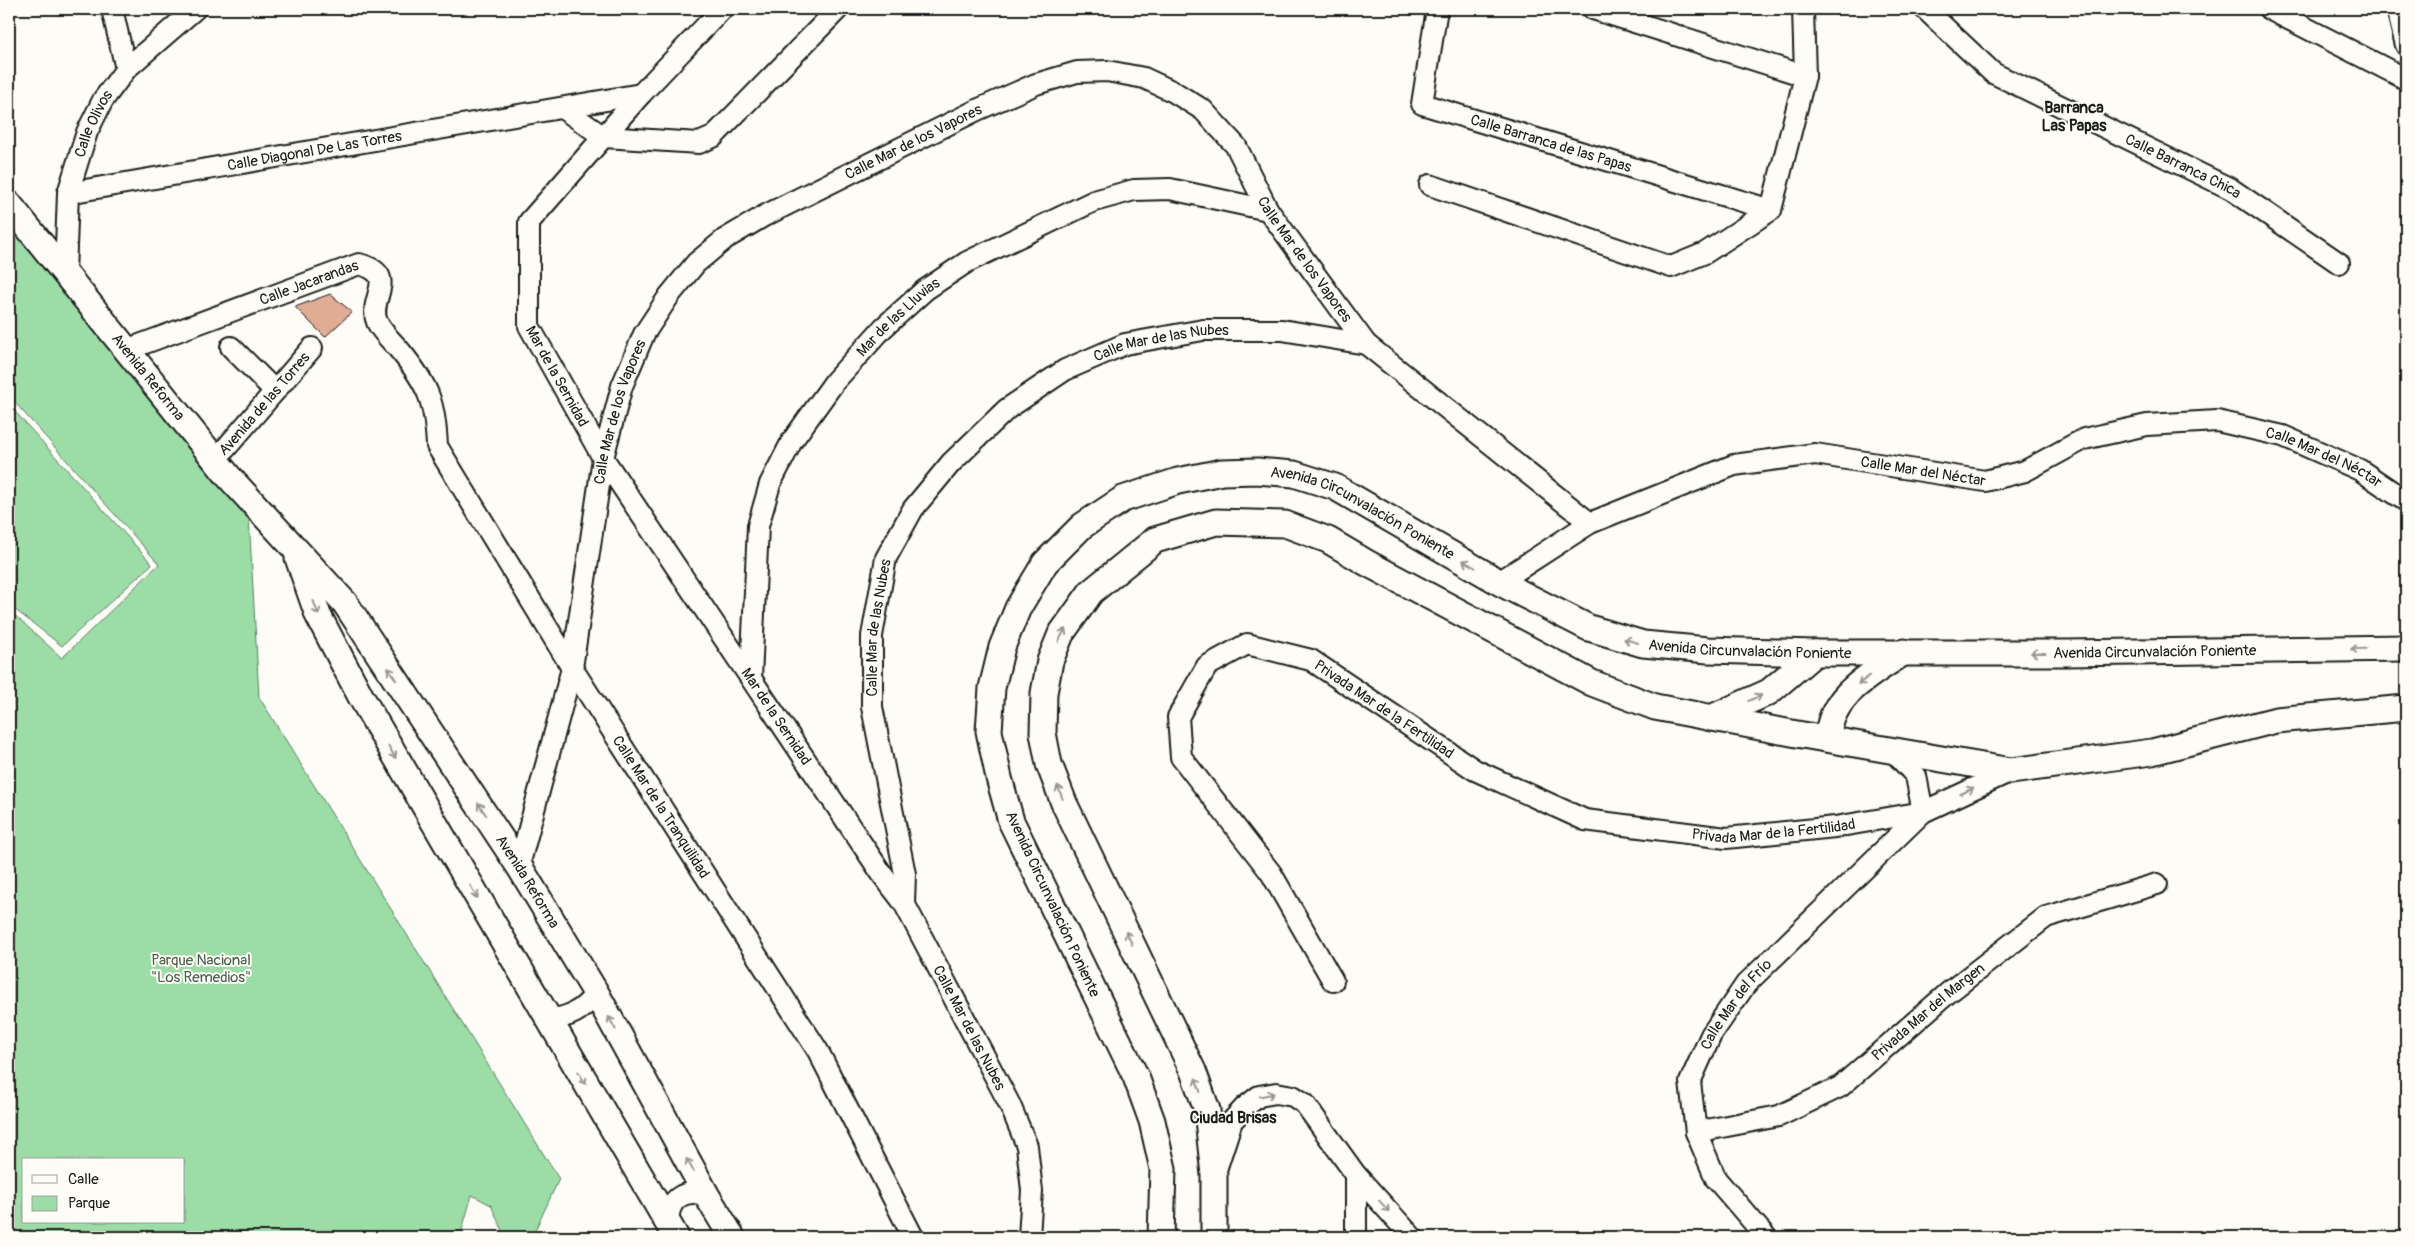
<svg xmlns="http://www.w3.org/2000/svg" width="2415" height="1246" viewBox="0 0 2415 1246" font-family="Pangolin,sans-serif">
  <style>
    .green { fill: #9cdda7; stroke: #5c7c62; fill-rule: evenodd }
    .building { fill: #e0ac94; stroke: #1c1c1c }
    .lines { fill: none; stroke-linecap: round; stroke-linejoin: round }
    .minor-casing { stroke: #1c1c1c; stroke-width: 24 }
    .major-casing { stroke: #1c1c1c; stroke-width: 29 }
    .minor { stroke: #fdfcf7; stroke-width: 20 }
    .major { stroke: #fdfcf7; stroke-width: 25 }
    .oneway { stroke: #989794 }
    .labels { text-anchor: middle; stroke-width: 4; stroke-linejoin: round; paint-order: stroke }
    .street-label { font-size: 15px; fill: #1c1c1c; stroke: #fdfcf7 }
    .park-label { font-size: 15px; fill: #49604d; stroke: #fdfcf7 }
    .neighbourhood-label { font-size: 16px; font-weight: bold; fill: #1c1c1c; stroke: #fdfcf7 }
  </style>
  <rect width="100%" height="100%" fill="#fdfcf7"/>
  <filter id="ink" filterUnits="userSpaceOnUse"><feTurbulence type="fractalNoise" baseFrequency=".02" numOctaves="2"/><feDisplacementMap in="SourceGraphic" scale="10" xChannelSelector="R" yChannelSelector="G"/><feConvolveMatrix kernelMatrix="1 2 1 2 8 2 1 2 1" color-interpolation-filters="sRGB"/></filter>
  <g filter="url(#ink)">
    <g class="green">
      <path d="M9 225 249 517 259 697 559 1179 532 1237H505L491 1205 472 1195 460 1237H9V610L62 658 159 564 9 396ZM24 1160H184V1222H24Z"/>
      <path d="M9 405 152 564 62 646 9 605Z"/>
    </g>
    <path class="building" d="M330 294 352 312 325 337 295 307Z"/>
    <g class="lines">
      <defs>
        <g id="minor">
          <path d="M112 9 126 69"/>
          <path id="s1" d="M722 9 641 94 529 222V326L603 458 884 877 904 903 1010 1105 1027 1146 1032 1191 1029 1237"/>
          <path id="s2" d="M1437 9 1422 104 1771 210"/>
          <path d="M1593 9 1805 76"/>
          <path id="s3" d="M1925 9 1993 73 2231 189 2339 263"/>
          <path d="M2269 9 2406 79"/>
          <path d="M2397 9 2406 45"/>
          <path d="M562 108 604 137 699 143 713 137 838 9"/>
          <path d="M1430 185 1671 267 1705 253 1771 210 1805 76 1803 9"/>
          <path id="s4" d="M68 193 641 94"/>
          <path id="s5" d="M65 274 68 193 87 132 103 100 126 69 195 9"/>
          <path d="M231 347 275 391"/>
          <path id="s6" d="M126 350 359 264C401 275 367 298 377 322 382 333 394 343 401 352 429 386 435 403 437 446L572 668 818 1051 913 1237"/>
          <path id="s7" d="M214 458 226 448 312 348"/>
          <path id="s8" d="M1499 582 1590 523 1734 465 1815 454 1985 481 2025 471 2084 439 2147 425 2217 421 2283 436 2360 470 2406 501"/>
          <path id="s9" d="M751 678 758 526 770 484 792 441 835 381 883 328 925 290 967 262 1094 201 1134 190 1170 189 1268 210"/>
          <path d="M1892 750 1916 776 1923 812"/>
          <path id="s10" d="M519 866 572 668 603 458 622 386 644 334 669 296 696 263 725 239 764 216 977 110 1036 84 1077 72 1107 71 1144 78 1174 92 1203 110 1236 146 1268 210 1366 344 1590 523"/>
          <path id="s11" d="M904 903 905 874 872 707V636L886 558 913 509 951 463 1007 409 1065 370 1125 344 1203 330H1282L1366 344"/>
          <path id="s12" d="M1333 981 1271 873 1181 757 1178 717 1207 666 1247 644 1311 660 1475 770 1585 820 1726 838 1835 827 1923 812"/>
          <path d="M548 1020C570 1017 583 1011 596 993"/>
          <path id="s13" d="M1696 1132 1779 1116 1840 1087 1948 993 2046 917 2157 884"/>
          <path d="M1215 1173 1232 1121 1245 1107 1259 1096 1276 1093 1293 1096 1305 1104 1356 1175 1412 1237"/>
          <path d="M1356 1175V1237"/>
          <path d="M669 1225C666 1200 684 1187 707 1196"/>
          <path id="s14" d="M1766 1237 1716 1179 1696 1132 1690 1082 1711 1035 1746 984 1923 812 2011 771"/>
        </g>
        <g id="major">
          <path id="s15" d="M9 204 229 477 345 603 519 866 596 993 707 1196 732 1237"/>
          <path d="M298 558 318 615 361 697 676 1237"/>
          <path d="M1711 718 1769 692 1815 653"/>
          <path d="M1828 739C1829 695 1871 675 1904 652"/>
          <path id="s16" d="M1161 1237 1163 1169 1152 1121 1136 1077 1011 821 999 778 989 731 992 688 1002 647 1018 608 1045 563 1082 526 1123 499 1178 481 1222 472 1257 471 1294 474 1335 487 1499 582 1589 628 1643 644 1708 650 1815 653H2065L2406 648"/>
          <path d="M1214 1237V1175L1207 1110 1193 1071 1064 803 1049 764 1043 733 1044 693 1050 661 1061 634 1091 592 1155 540 1216 522 1285 524 1328 540 1367 563 1592 683 1655 707 1797 734 2011 771 2152 752 2276 720 2406 708"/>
        </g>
      </defs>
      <use href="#minor" class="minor-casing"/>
      <use href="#major" class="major-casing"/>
      <use href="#minor" class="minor"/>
      <use href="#major" class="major"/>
    </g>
    <defs><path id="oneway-shaft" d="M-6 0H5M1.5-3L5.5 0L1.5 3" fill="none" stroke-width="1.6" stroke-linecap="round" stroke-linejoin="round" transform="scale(1.25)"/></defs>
    <g class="oneway">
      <use href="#oneway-shaft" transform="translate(1469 564) rotate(-150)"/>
      <use href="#oneway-shaft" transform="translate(316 608) rotate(70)"/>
      <use href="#oneway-shaft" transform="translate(1062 635) rotate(-62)"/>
      <use href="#oneway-shaft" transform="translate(1631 641) rotate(-164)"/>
      <use href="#oneway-shaft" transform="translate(2358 649) rotate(179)"/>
      <use href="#oneway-shaft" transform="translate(2038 653) rotate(-180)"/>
      <use href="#oneway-shaft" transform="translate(392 674) rotate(-124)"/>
      <use href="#oneway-shaft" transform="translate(1864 680) rotate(144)"/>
      <use href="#oneway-shaft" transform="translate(1755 698) rotate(-24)"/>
      <use href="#oneway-shaft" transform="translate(392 752) rotate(60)"/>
      <use href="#oneway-shaft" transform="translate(1967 791) rotate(-25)"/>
      <use href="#oneway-shaft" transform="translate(1060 792) rotate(-111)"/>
      <use href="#oneway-shaft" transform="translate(482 809) rotate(-124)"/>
      <use href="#oneway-shaft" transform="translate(474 892) rotate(60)"/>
      <use href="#oneway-shaft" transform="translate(1129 938) rotate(-116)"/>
      <use href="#oneway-shaft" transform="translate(612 1023) rotate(-119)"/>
      <use href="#oneway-shaft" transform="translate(582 1078) rotate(59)"/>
      <use href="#oneway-shaft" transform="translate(1198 1085) rotate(-109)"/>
      <use href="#oneway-shaft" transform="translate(1267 1095) rotate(-12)"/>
      <use href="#oneway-shaft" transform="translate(690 1165) rotate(-119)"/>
      <use href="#oneway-shaft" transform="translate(1384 1206) rotate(48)"/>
    </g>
  </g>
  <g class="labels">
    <g class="street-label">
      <text dy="5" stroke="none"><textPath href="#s5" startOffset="155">Calle Olivos</textPath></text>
      <text dy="5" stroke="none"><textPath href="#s10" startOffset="886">Calle Mar de los Vapores</textPath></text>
      <text dy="5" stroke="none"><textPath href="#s2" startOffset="231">Calle Barranca de las Papas</textPath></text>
      <text dy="5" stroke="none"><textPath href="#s4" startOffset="250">Calle Diagonal De Las Torres</textPath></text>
      <text dy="5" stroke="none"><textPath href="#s3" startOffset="305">Calle Barranca Chica</textPath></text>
      <text dy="5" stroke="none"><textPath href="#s10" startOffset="1381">Calle Mar de los Vapores</textPath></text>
      <text dy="5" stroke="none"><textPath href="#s6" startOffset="195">Calle Jacarandas</textPath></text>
      <text dy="5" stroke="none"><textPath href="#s9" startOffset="408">Mar de las Lluvias</textPath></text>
      <text dy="5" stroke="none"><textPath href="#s11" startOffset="714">Calle Mar de las Nubes</textPath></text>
      <text dy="5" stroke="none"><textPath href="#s1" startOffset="449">Mar de la Sernidad</textPath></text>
      <text dy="5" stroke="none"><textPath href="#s15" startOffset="222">Avenida Reforma</textPath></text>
      <text dy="5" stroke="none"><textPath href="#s7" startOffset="74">Avenida de las Torres</textPath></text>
      <text dy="5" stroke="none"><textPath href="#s10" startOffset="466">Calle Mar de los Vapores</textPath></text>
      <text dy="5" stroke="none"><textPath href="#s8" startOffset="874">Calle Mar del Néctar</textPath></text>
      <text dy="5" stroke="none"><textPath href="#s8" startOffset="455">Calle Mar del Néctar</textPath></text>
      <text dy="5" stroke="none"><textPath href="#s16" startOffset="1076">Avenida Circunvalación Poniente</textPath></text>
      <text dy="5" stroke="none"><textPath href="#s11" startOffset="279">Calle Mar de las Nubes</textPath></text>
      <text dy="5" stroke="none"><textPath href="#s16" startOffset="1495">Avenida Circunvalación Poniente</textPath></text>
      <text dy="5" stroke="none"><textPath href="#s16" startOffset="1900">Avenida Circunvalación Poniente</textPath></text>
      <text dy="5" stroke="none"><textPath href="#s12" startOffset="570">Privada Mar de la Fertilidad</textPath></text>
      <text dy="5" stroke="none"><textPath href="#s1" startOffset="854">Mar de la Sernidad</textPath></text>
      <text dy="5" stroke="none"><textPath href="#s6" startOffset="886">Calle Mar de la Tranquilidad</textPath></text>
      <text dy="5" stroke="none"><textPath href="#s12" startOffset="990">Privada Mar de la Fertilidad</textPath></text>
      <text dy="5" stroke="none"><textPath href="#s15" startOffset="855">Avenida Reforma</textPath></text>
      <text transform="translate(1053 904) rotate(65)" y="5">Avenida Circunvalación Poniente</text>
      <text dy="5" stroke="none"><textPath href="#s14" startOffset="269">Calle Mar del Frío</textPath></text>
      <text dy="5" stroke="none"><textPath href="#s13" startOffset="268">Privada Mar del Margen</textPath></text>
      <text dy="5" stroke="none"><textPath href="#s1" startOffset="1221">Calle Mar de las Nubes</textPath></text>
    </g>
    <g class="park-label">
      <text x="201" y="965">Parque Nacional<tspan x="201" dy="17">"Los Remedios"</tspan></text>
    </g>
    <g class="neighbourhood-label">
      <text x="2074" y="113">Barranca<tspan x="2074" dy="18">Las Papas</tspan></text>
      <text x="1233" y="1123">Ciudad Brisas</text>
    </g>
  </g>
  <rect width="2415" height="1246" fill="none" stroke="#fdfcf7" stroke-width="30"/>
  <rect x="15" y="15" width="2385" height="1216" fill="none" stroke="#1c1c1c" stroke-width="2" filter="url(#ink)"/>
  <rect x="22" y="1158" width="162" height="65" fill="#fdfcf7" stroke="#a3a29f"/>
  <rect x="32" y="1175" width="25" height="8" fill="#fdfcf7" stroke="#a3a29f"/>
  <text x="68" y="1184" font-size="15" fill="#1c1c1c">Calle</text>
  <rect x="32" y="1196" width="25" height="15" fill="#9cdda7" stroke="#a3a29f"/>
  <text x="68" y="1208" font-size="15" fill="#1c1c1c">Parque</text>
</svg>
